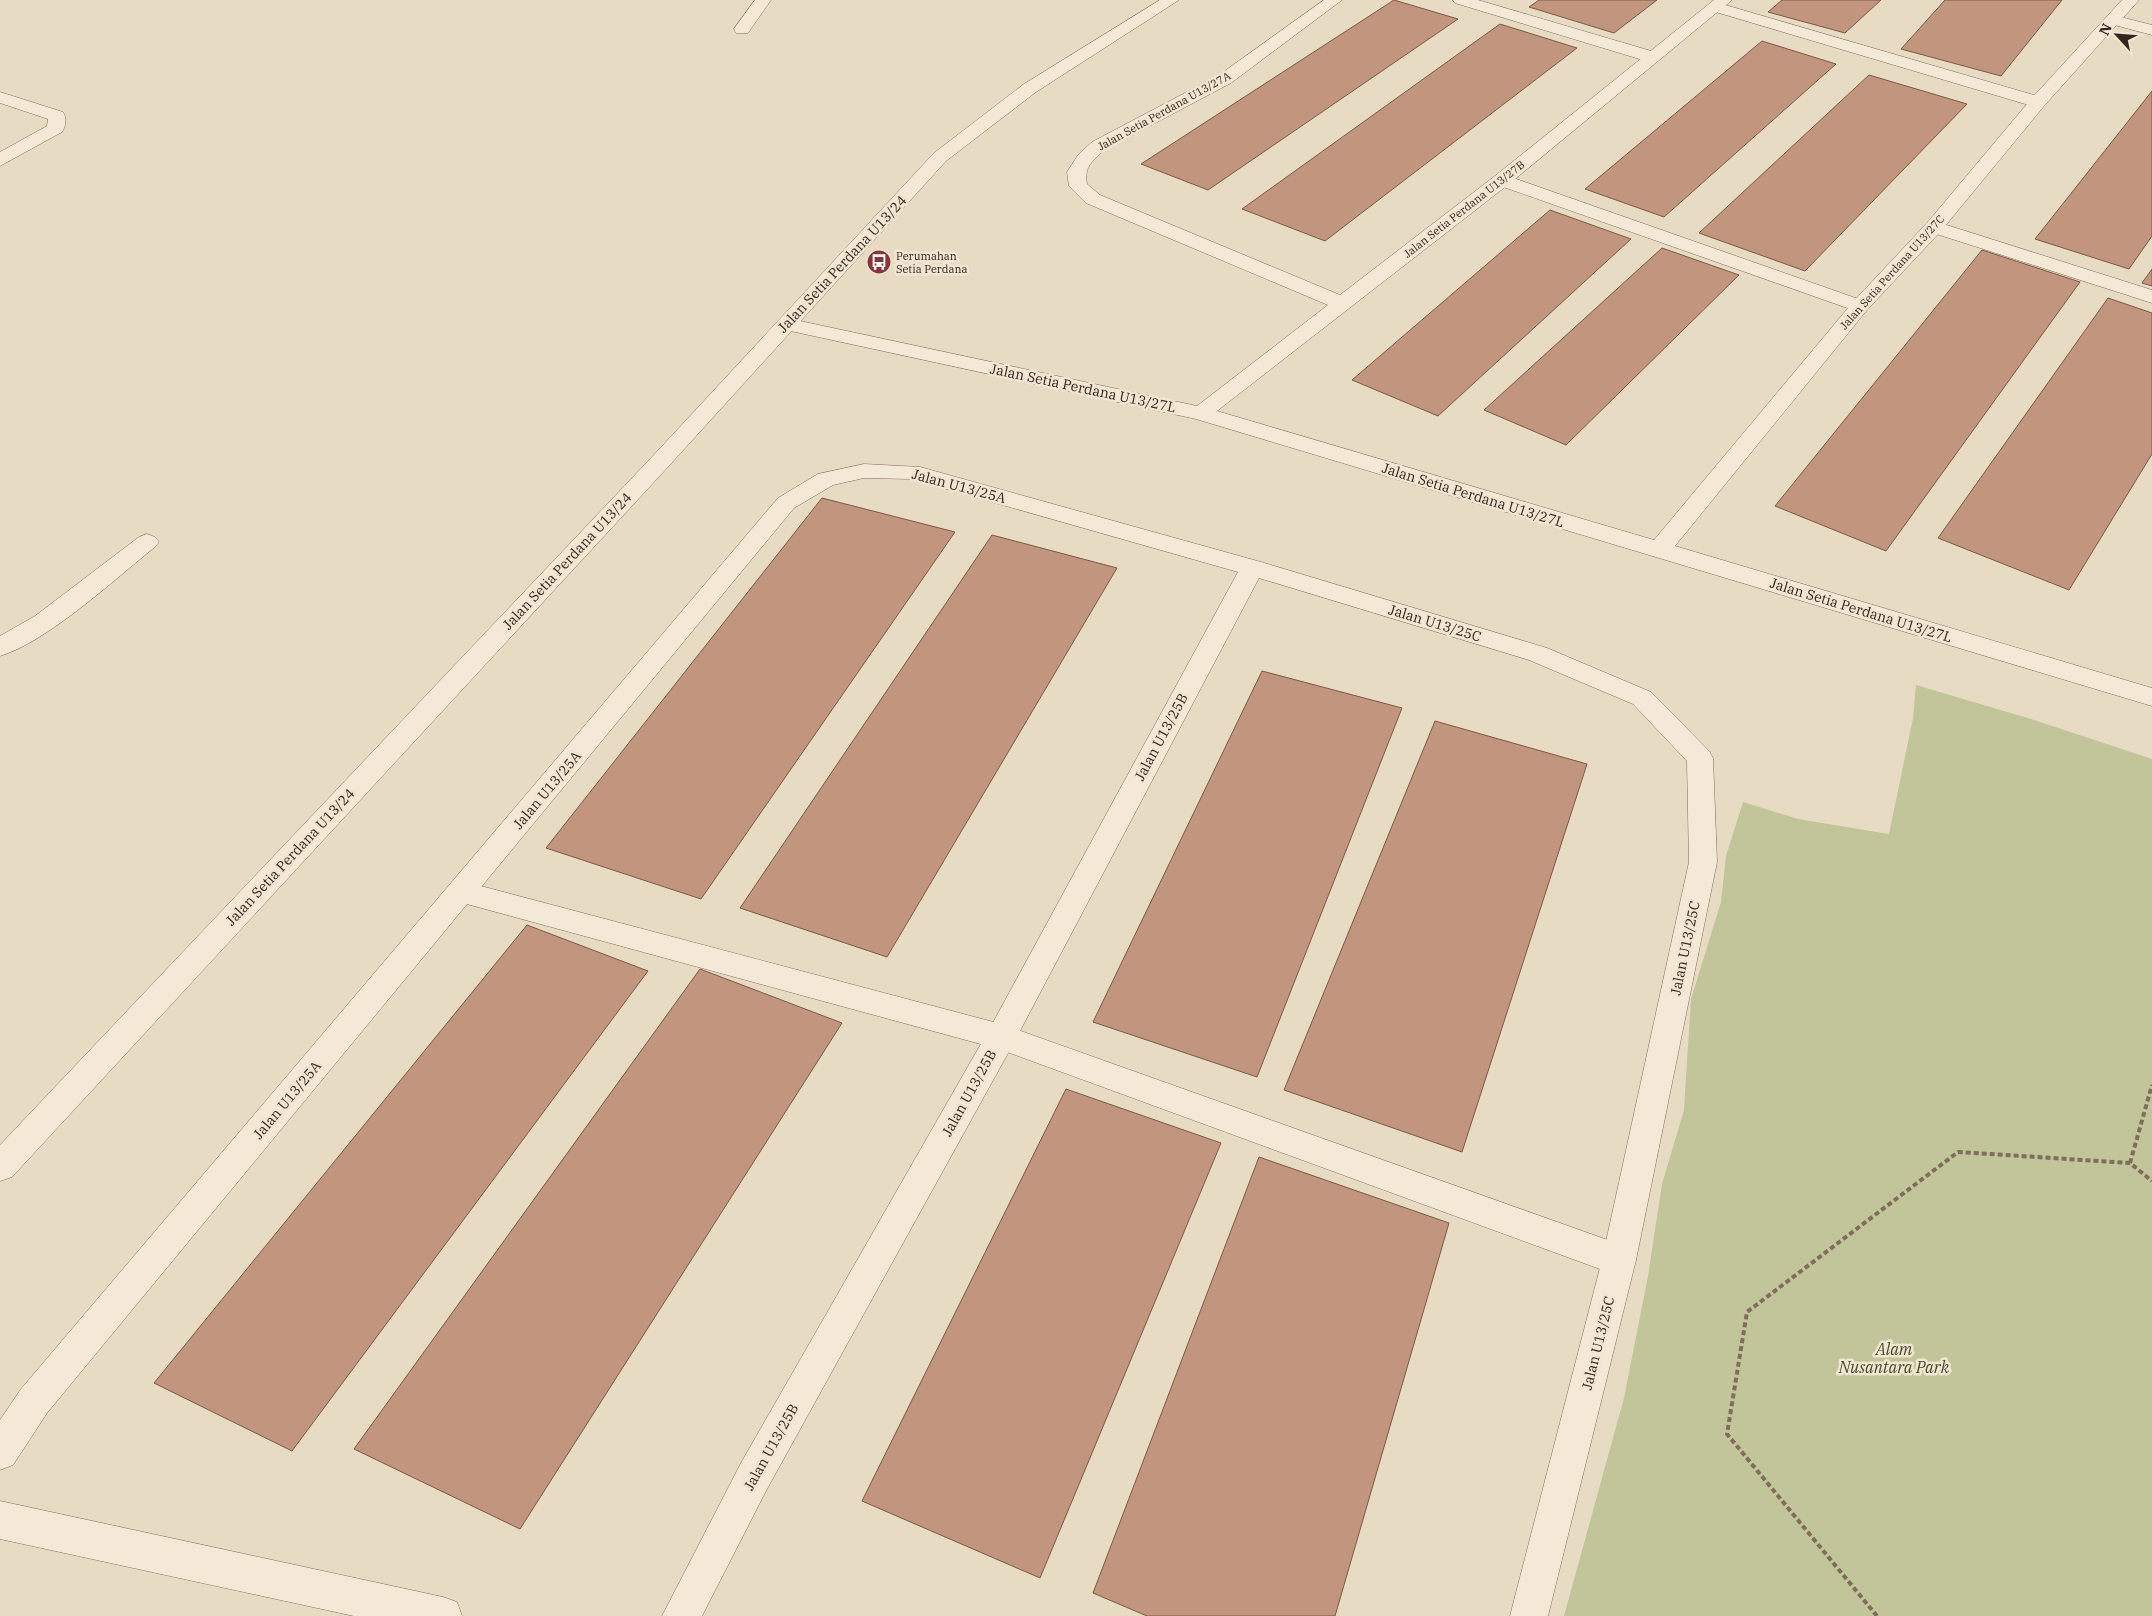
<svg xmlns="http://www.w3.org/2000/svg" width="2152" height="1616" viewBox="0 0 2152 1616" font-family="'IBM Plex Serif',serif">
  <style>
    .green { fill: #c2c599 }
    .building { fill: #c2967e; stroke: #7d5845 }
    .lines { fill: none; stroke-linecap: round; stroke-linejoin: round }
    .service-casing { stroke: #806d5c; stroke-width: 1 }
    .minor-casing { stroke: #806d5c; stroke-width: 1 }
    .tertiary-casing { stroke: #806d5c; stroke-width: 1 }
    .path { stroke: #806d5c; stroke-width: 4; stroke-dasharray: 5 3; stroke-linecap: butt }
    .service { fill: #f4e9d6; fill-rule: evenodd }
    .minor { fill: #f4e9d6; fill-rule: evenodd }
    .tertiary { fill: #f4e9d6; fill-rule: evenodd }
    .labels { text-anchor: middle; stroke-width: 5; stroke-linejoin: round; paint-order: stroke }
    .far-street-label { font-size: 11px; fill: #32271f; stroke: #f1e6d2 }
    .far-poi-label { font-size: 11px; fill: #32271f; stroke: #f1e6d2; text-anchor: start }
    .street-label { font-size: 14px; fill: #32271f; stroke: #f1e6d2 }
    .near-park-label { font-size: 16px; font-style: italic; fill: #454c28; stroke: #f1e6d2 }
  </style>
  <rect width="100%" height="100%" fill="#e8dbc4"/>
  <path class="green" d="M1916 685 2031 719 2152 759V1616H1564L1624 1398 1648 1276 1662 1184 1684 1110 1691 999 1721 902 1726 856 1743 802 1798 819 1889 834 1913 718Z"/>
  <g class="building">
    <path d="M1394 0 1458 19 1208 190 1141 164Z"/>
    <path d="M1539 0H1657L1614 33 1529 7Z"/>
    <path d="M1782 0H1881L1845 33 1768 12Z"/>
    <path d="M1945 0H2062L2001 76 1901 49Z"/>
    <path d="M1500 24 1577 48 1325 241 1242 209Z"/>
    <path d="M1762 41 1836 64 1664 217 1585 189Z"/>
    <path d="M1869 75 1967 104 1805 271 1699 233Z"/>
    <path d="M2152 91V236L2129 269 2035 239Z"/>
    <path d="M1550 210 1631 239 1438 416 1352 380Z"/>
    <path d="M1662 248 1739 275 1566 445 1484 410Z"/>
    <path d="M1982 250 2080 282 1886 551 1775 506Z"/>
    <path d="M2152 269V286L2142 283Z"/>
    <path d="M2108 298 2152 313V454L2069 590 1938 538Z"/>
    <path d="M822 498 955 532 701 899 546 848Z"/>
    <path d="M992 535 1117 568 887 957 740 908Z"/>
    <path d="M1262 671 1402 708 1257 1077 1093 1022Z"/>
    <path d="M1435 721 1587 764 1462 1152 1284 1090Z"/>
    <path d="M527 925 648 971 292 1451 154 1383Z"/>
    <path d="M700 969 842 1023 520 1529 354 1449Z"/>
    <path d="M1066 1089 1221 1143 1040 1578 862 1501Z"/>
    <path d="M1259 1157 1449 1223 1335 1616H1147L1093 1593Z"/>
  </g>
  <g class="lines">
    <defs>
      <g id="service">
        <path d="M1453 0H1478L1658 53 1660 57 1658 61H1646L1455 3Z"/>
        <path d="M1715 2 2044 98 2047 102 2044 106H2032L1709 10 1707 7Z"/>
        <path d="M2113 15 2152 25V35L2107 23 2105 20Z"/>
        <path d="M0 92 63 112C67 118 66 126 62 132L0 166V152L47 126 48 119 0 103Z"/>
        <path d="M1502 174 1867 302 1870 306 1867 310 1860 312 1853 310 1495 184 1493 180 1495 176Z"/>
        <path d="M1934 221 2152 290V303L1927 231 1924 227 1927 223Z"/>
        <path d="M462 881 1001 1024 1619 1244 1631 1249 1636 1260 1631 1271 1619 1276 999 1049 452 900 448 892 452 884Z"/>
        <path d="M0 1501 443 1597 457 1602 462 1616H354L0 1539Z"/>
      </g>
      <g id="minor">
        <path d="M755 0H771L748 33H736L734 29Z"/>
        <path d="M1324 0H1342L1231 83 1104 150C1092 162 1084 166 1087 184L1100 195 1340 295 1495 176 1714 0H1732L1509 184 1217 411 1654 540 1853 302 1927 223 2032 98 2122 0H2139L2044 106 1941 231 1867 310 1675 546 2152 688V706L1196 419 786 330 779 328 776 324 779 320 786 318 1197 406 1328 305 1086 203 1069 186 1067 172 1078 155 1092 142 1219 75Z"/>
        <path d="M864 464 920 467 1261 562 1547 648 1651 692 1709 751 1713 758 1717 862 1636 1260 1548 1616H1510L1602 1260 1689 862 1687 761 1633 704 1529 660 1259 578 1012 1046 767 1489 702 1616H662L741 1463 990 1028 1238 572 911 479 864 478 833 485 794 508 47 1413 13 1465 0 1470V1420L21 1389 778 498 818 474Z"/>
        <path d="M147 534 155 537 159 542 155 547C115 579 47 642 0 656V636L35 616 139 537Z"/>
      </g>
      <path id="tertiary" d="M1160 0H1179L1036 92 946 161 667 468 12 1177 0 1181V1145L651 458 934 153 1024 84Z"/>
    </defs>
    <use href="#service" class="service-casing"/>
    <use href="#minor" class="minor-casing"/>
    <use href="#tertiary" class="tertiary-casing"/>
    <g class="path">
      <path d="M2130 1163 2152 1085"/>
      <path d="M1877 1616 1727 1434 1747 1312 1958 1152 2130 1163 2152 1181"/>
    </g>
    <use href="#service" class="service"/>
    <use href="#minor" class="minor"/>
    <use href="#tertiary" class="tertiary"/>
  </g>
  <defs>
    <symbol id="bus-disc" viewBox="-11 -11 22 22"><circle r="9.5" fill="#883439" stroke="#f1e6d2"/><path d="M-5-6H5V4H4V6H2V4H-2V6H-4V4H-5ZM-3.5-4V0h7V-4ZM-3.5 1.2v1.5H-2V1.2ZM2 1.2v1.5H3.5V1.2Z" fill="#fff"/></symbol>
  </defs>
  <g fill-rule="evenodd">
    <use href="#bus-disc" x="865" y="248" width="28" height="28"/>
  </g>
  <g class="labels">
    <g class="far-street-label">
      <text transform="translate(1164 111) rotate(-29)" y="4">Jalan Setia Perdana U13/27A</text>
      <text transform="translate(1464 209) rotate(-38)" y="4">Jalan Setia Perdana U13/27B</text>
      <text transform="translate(1892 272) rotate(-48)" y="4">Jalan Setia Perdana U13/27C</text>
    </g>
    <g class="far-poi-label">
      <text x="896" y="260">Perumahan<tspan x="896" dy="13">Setia Perdana</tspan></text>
    </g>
    <g class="street-label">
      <text transform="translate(842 264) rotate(-47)" y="5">Jalan Setia Perdana U13/24</text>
      <text transform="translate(1083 388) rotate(12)" y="5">Jalan Setia Perdana U13/27L</text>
      <text transform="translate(959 486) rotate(15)" y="5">Jalan U13/25A</text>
      <text transform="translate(1473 495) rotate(17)" y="5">Jalan Setia Perdana U13/27L</text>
      <text transform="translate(567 561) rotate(-47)" y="5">Jalan Setia Perdana U13/24</text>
      <text transform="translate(1861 610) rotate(17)" y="5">Jalan Setia Perdana U13/27L</text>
      <text transform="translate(1435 623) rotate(17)" y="5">Jalan U13/25C</text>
      <text transform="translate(1161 737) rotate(-62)" y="5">Jalan U13/25B</text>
      <text transform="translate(547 790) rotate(-50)" y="5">Jalan U13/25A</text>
      <text transform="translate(290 857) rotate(-47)" y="5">Jalan Setia Perdana U13/24</text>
      <text transform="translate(1685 948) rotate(-78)" y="5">Jalan U13/25C</text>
      <text transform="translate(969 1093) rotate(-61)" y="5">Jalan U13/25B</text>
      <text transform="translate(287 1100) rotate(-50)" y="5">Jalan U13/25A</text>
      <text transform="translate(1598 1343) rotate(-76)" y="5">Jalan U13/25C</text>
      <text transform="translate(771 1447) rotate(-61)" y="5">Jalan U13/25B</text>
    </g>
    <g class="near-park-label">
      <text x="1894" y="1355">Alam<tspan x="1894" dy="18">Nusantara Park</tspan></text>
    </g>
  </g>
  <g transform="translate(2117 35) rotate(296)" stroke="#f1e6d2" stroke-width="4" paint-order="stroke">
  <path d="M0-4L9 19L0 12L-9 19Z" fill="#32271f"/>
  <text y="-8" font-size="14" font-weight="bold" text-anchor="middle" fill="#32271f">N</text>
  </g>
</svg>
